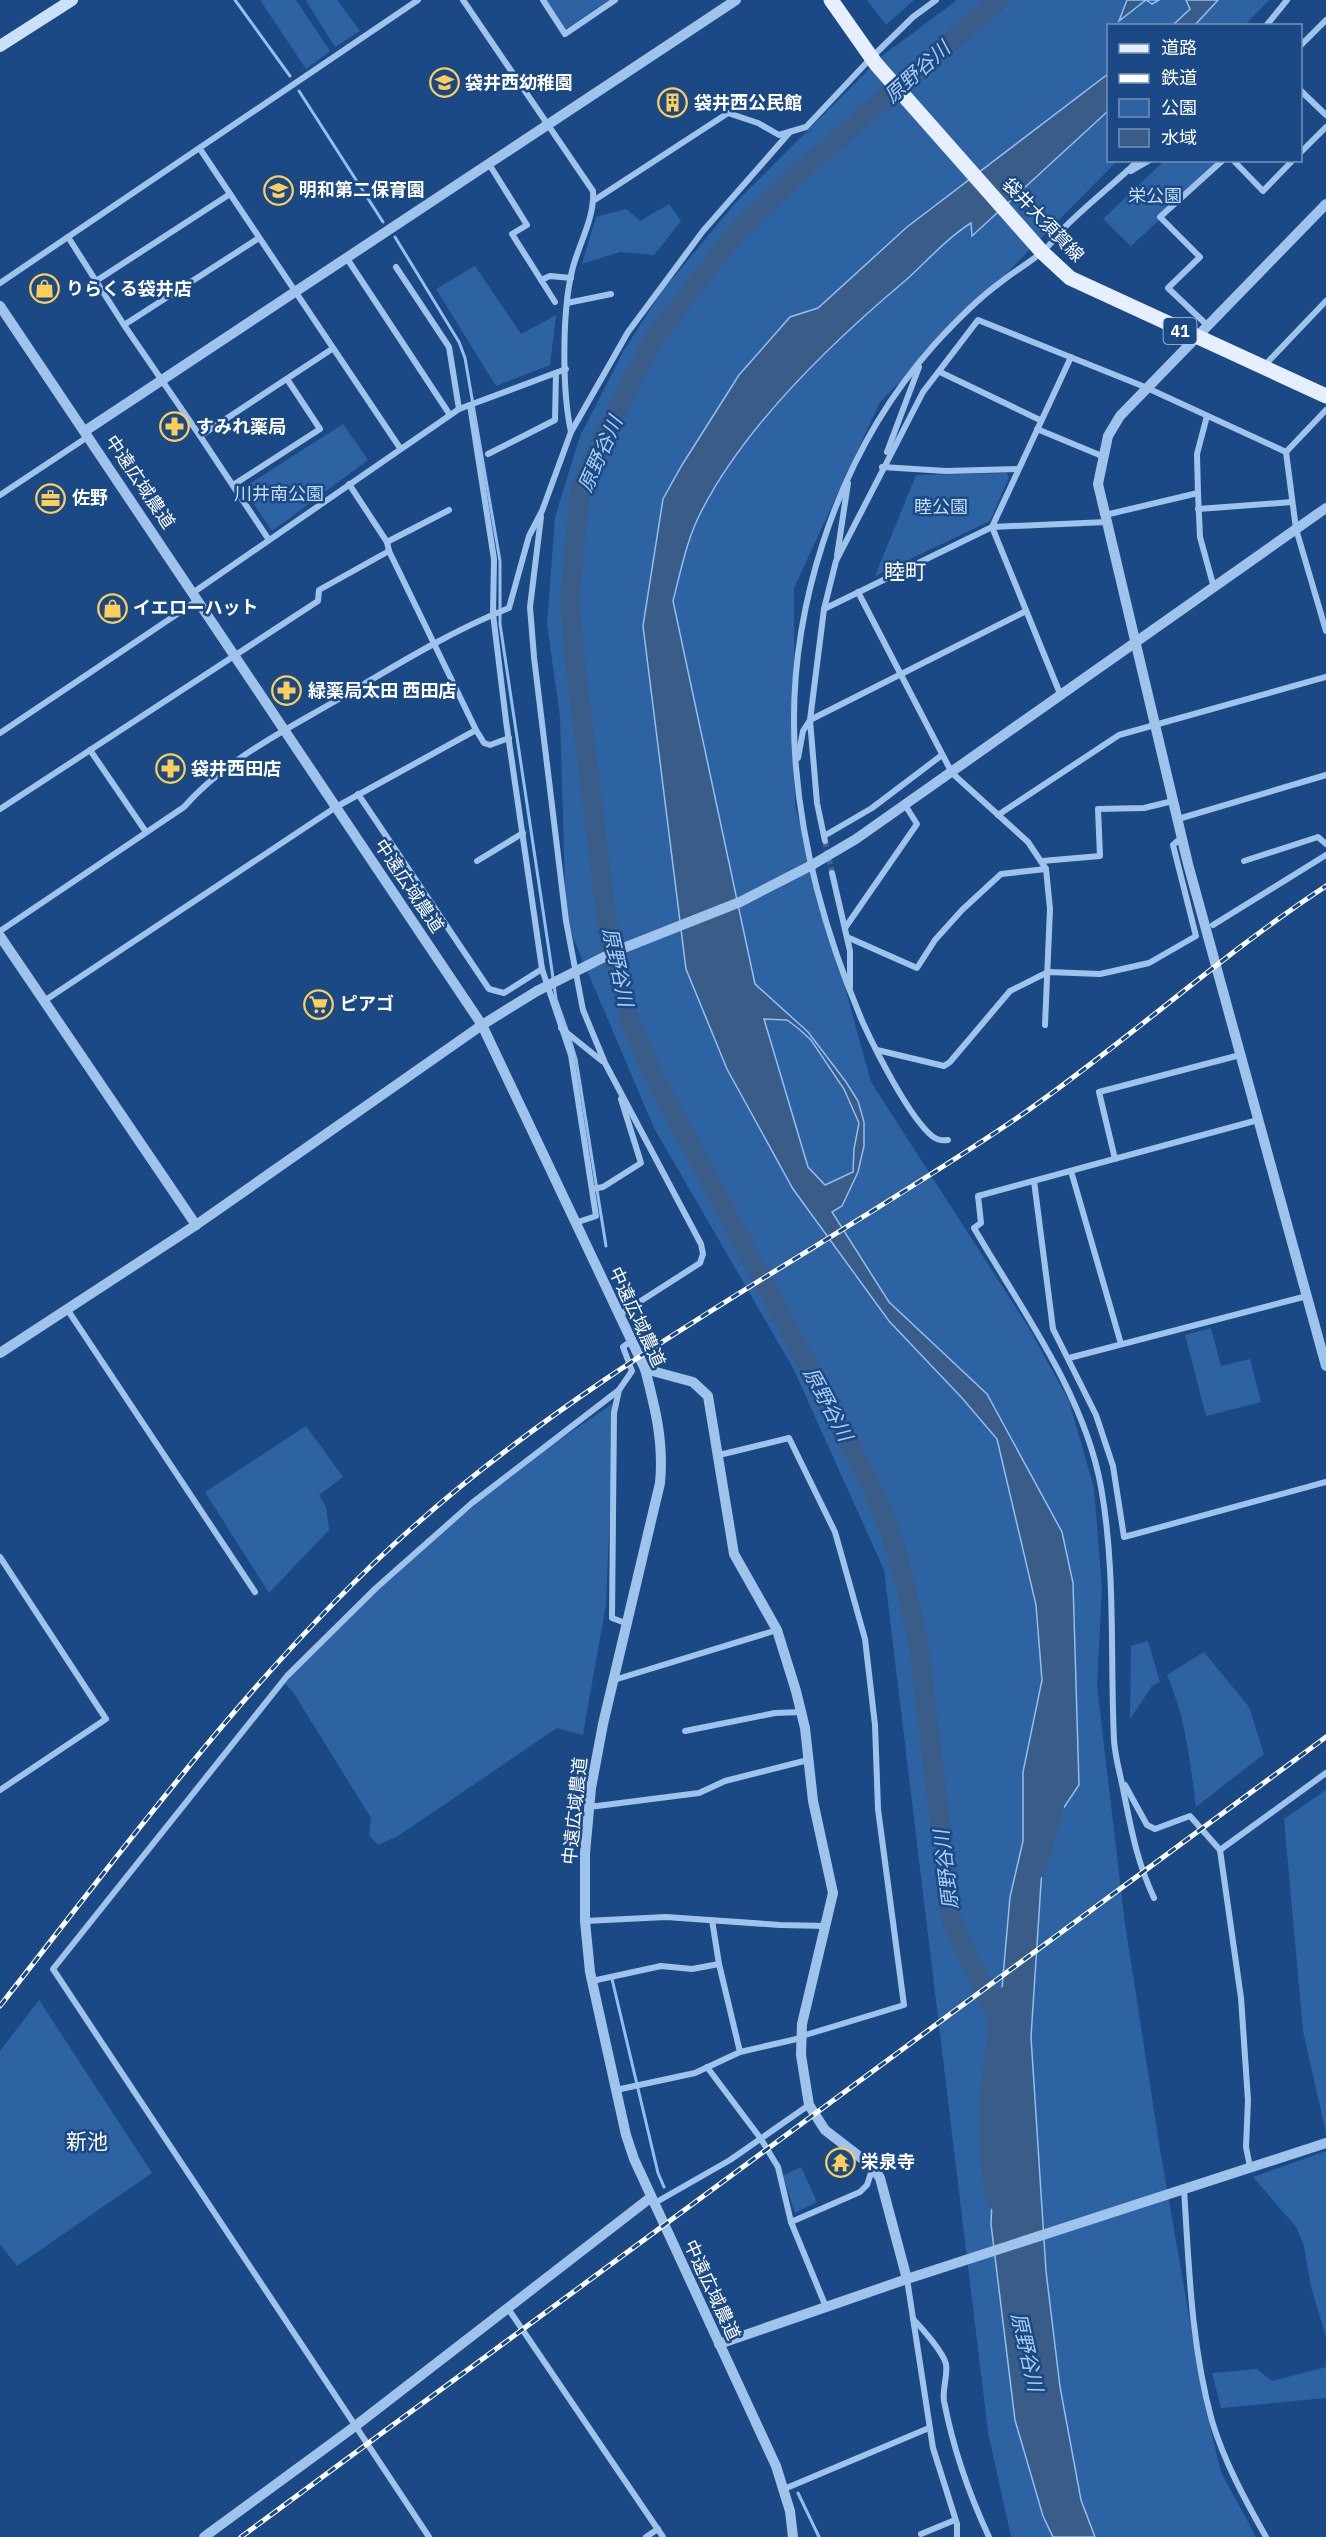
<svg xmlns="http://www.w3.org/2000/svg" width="1326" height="2537" viewBox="0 0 1326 2537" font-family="'IBM Plex Sans','Noto Sans JP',sans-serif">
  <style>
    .green { fill: #2d63a3 }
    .water { fill: #395d88; stroke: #93beee; stroke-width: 1.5; fill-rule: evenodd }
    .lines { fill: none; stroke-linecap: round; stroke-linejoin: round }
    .stream { stroke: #93beee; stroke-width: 3 }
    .river { stroke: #395d88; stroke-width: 20 }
    .minor-tunnel { stroke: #3c6497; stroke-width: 6; stroke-dasharray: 6 3; stroke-linecap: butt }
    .minor { stroke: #a0c3ec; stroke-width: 6 }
    .tertiary { stroke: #a0c3ec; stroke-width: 10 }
    .secondary { stroke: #cce0f9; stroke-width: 12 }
    .primary { stroke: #e5efff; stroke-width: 15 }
    .rail-casing { stroke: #fff; stroke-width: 5 }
    .rail { stroke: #1a4985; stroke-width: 3; stroke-dasharray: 9; stroke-linecap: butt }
    .tertiary-bridge { stroke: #a0c3ec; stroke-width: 10 }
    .labels { text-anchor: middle; stroke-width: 5; stroke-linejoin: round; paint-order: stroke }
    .shield { fill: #1a4985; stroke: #bac8da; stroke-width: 1.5 }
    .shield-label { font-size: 16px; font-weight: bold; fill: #fff }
    .poi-label { font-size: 18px; font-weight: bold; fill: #fff; stroke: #1a4985; text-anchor: start }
    .park-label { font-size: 18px; fill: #c5ddf9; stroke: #1a4985 }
    .street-label { font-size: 18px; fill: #fff; stroke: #1a4985 }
    .water-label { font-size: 20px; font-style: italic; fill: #abcdf3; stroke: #1a4985 }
    .quarter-label { font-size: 21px; fill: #fff; stroke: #1a4985 }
  </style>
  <rect width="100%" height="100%" fill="#1a4985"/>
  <g class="green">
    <path d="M260 0H296L330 51 306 69Z"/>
    <path d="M308 0H337L360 31 335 47 306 1Z"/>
    <path d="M546 0H609L564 30Z"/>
    <path d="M867 0H914L886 25Z"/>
    <path d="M957 0H1269L1245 25 1108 26V160L1117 161 880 402 794 588 795 806 871 1082 1029 1328 1069 1401 1094 1488 1102 1588 1097 1686 1125 1924 1160 2149 1204 2402 1221 2472 1256 2537H1011L988 2432 884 1570 793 1368 654 1128 566 921 560 717 547 624 555 517 580 436 624 350 662 291 736 202 882 56Z"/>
    <path d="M1164 161H1223L1131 246 1103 219Z"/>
    <path d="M669 204 681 221 654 255 620 252 582 264 596 217 626 209 640 221Z"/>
    <path d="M475 266 521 334 556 315 550 365 496 386 436 289Z"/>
    <path d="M343 424 368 460 272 531 243 488Z"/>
    <path d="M1006 473 1009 477 990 521 875 576 916 475Z"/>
    <path d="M1211 1328 1221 1366 1250 1359 1261 1402 1206 1416 1185 1335Z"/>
    <path d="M612 1404 614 1413 606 1604 583 1735 557 1728 398 1836 378 1845 369 1835 371 1818 293 1692 283 1681 372 1592 524 1464Z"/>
    <path d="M306 1426 343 1477 319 1495 326 1507 329 1530 269 1593 205 1492Z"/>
    <path d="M1148 1641 1160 1682 1152 1686 1130 1719 1131 1646Z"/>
    <path d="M1204 1652 1249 1707 1264 1754 1196 1807C1190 1762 1186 1718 1167 1675Z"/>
    <path d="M1326 1790V2133L1303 2031 1284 1819Z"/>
    <path d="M39 2000 152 2173 17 2266 0 2244V2051Z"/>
    <path d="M1326 2151V2337L1311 2287 1304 2246 1296 2227 1253 2177Z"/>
    <path d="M801 2167 817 2202 795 2213 783 2176Z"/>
    <path d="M1326 2367V2398L1221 2408 1212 2373 1257 2369 1272 2381Z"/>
  </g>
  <g class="water">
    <path d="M1127 0H1159L1152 4 1146 0 1119 21Z"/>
    <path d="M1186 0H1218L1195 25H1173L1190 9Z"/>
    <path d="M1108 74V111L972 236 971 223C947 238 927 261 906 280 832 342 747 423 702 510 687 538 681 570 673 601L755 984 808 1032 846 1082 858 1101 864 1122V1146L858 1172 842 1206 832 1212 889 1302 987 1394 1062 1532 1073 1583 1079 1785 1044 1837 1031 2037 1046 2271 1060 2387 1081 2500 1095 2537H1053L1043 2516 1015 2420 991 2224 999 2022 1010 1897 1023 1841V1772L1042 1680 1036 1605 997 1439 962 1398 889 1321 793 1189 727 1069 686 969 643 626 663 499 682 465 739 375 790 317 818 308 907 227ZM764 1019 787 1020 799 1029 811 1040 844 1089 859 1123 854 1149 853 1172 825 1185 808 1167Z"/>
  </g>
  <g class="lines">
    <g class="stream">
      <path d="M235 0 290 76"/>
      <path d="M299 91 383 222"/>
      <path d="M395 237 459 342 465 358 500 561V624L551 964 556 999 567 1030"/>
      <path d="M569 1036 576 1059 606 1246"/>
      <path d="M612 1979 658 2173 664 2187"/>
      <path d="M798 2493 819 2537"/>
    </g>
    <g class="river">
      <path d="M999 0 794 177 733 236 654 338 599 445 580 491 570 596 574 653 609 939 630 1021 654 1076 869 1481 890 1531 906 1586 919 1647 952 1922 999 2022"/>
      <path d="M1036 1869 1054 1808"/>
      <path d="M996 2200C983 2133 990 2062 1005 1997"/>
    </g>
    <path class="minor-tunnel" d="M825 841 832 873"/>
    <g class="minor">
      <path d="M463 0 593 191C595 218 578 245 572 271 562 312 562 391 571 432"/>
      <path d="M543 0 565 34 615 0"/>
      <path d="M1266 26 1287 0"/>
      <path d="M1300 46 1326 20"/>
      <path d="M1300 90 1326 115"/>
      <path d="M200 149 400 448"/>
      <path d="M1300 153 1326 127"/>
      <path d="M1233 160 1263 191 1293 160"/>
      <path d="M489 164 527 225 512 234 555 302"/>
      <path d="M1131 171 1150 160"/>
      <path d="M593 201 728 113 758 123 779 135 806 127 871 58 913 17 936 0"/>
      <path d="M68 237 124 325 259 238"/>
      <path d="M346 257 450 415"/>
      <path d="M396 267 449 347 459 409"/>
      <path d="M541 280 550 276 571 278"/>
      <path d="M96 281 230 194"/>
      <path d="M0 283 418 0"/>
      <path d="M567 303 611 294"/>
      <path d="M124 325 200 436"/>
      <path d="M1208 326 1168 288 1200 257 1160 217 1223 160"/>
      <path d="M1264 366 1326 301"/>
      <path d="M940 372 1040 420"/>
      <path d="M470 405 494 559 493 614 506 721 542 969 571 1055 596 1216 575 1223"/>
      <path d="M1207 416 1197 454 1198 493 1200 537 1214 588"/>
      <path d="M1037 429 1102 456"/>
      <path d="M887 452 919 367"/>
      <path d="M1286 452 1296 529 1326 631"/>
      <path d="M1286 452 1326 410"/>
      <path d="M488 454 555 420 556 373"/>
      <path d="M882 467 946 471 1018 469"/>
      <path d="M349 484 387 542 389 551"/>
      <path d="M233 485 320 429 287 379"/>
      <path d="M0 495 89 436"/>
      <path d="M1198 509 1292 502"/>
      <path d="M1105 515 1198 493"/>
      <path d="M541 517 530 607 534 657 566 921 583 1010 605 1063 701 1244 703 1254 700 1263 619 1315"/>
      <path d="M269 540 200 436 332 349"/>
      <path d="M387 542 449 510"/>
      <path d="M837 556 848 483"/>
      <path d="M194 592 459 409 566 369"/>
      <path d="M858 592 952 773 1028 842 1046 869 1050 909 1045 1025"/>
      <path d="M824 609 992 527 1107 522"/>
      <path d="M1061 696 992 527 1071 357"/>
      <path d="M0 733 198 600"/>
      <path d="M90 750 146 832"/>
      <path d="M798 758 803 731 810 720 1026 611"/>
      <path d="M358 794 489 989 504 993 542 969"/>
      <path d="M0 809 318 601 319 590 389 551 476 730"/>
      <path d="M998 815 1119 735 1326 677"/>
      <path d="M1178 819 1326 775"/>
      <path d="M824 836 872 808 942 755"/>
      <path d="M825 841 817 803 810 720 824 609 836 561 923 392 978 320 1145 387 1286 452"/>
      <path d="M477 861 523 833"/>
      <path d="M1042 861 1100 856 1098 809 1144 808 1173 801"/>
      <path d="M1244 861 1318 837 1326 844"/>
      <path d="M832 873 850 951V987"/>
      <path d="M1213 925 1326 855"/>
      <path d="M845 928 917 824 905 805"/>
      <path d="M0 931 184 807C225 760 284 731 337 700 393 667 449 632 509 608L529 536 542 511 571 432 628 332 703 231 790 132"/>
      <path d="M847 937 917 968 935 940 962 910 1001 874 1046 869"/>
      <path d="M44 1001 336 807 476 730 484 743 490 745 509 738"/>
      <path d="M561 1028 602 1061"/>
      <path d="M877 1050 944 1066 950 1062 1010 991 1048 972 1100 974 1149 963 1196 936 1173 845 1182 837"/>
      <path d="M948 1140C942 1141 937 1140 932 1136 909 1117 876 1051 863 1023 829 943 803 854 796 767 783 620 835 456 934 345 954 323 976 300 1001 282 1014 271 1030 263 1043 251 1052 244 1057 234 1066 226 1089 203 1115 183 1139 160"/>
      <path d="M1115 1159 1099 1092 1240 1055"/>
      <path d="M1071 1171 1121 1344"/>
      <path d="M1034 1181 1053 1329 1096 1415 1113 1466 1124 1537 1326 1482"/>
      <path d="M592 1189 603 1187 641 1163 621 1099"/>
      <path d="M67 1309 255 1592"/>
      <path d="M1069 1358 1307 1296"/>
      <path d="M619 1390 614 1413 612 1618 628 1624"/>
      <path d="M719 1455 789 1438 835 1532 865 1639 875 1725 878 1809 904 2005 802 2036"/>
      <path d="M0 1557 106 1719 0 1790"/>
      <path d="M614 1680 777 1630"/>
      <path d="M685 1731 775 1713 802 1712"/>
      <path d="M1125 1785 1147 1825 1155 1829 1190 1816 1220 1850"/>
      <path d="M589 1807 699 1793 725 1781 808 1760"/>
      <path d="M1154 1898C1137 1861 1132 1833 1124 1794 1121 1776 1115 1758 1114 1740 1110 1656 1116 1571 1101 1487 1084 1393 1021 1309 974 1228L981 1223 978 1196 1258 1120"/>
      <path d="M712 1920 719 1964 740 2052"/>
      <path d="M585 1921 666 1917 780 1925 827 1926"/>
      <path d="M592 1981 661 1966 692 1969 719 1964"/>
      <path d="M707 2067 761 2139 778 2167 791 2222 826 2307"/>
      <path d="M616 2090 695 2073 740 2052 801 2038"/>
      <path d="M1250 2167 1246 2147 1248 2100 1241 1998 1220 1850 1326 1773"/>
      <path d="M1184 2189C1189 2267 1191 2345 1212 2421 1224 2461 1245 2500 1266 2537"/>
      <path d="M653 2204 730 2160 809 2105"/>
      <path d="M791 2222 860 2192 867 2185 873 2167"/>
      <path d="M907 2279 933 2448 957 2524V2537"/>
      <path d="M507 2307 663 2537"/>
      <path d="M913 2319C922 2328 943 2352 946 2364 948 2376 942 2389 944 2401 953 2448 969 2494 989 2537"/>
      <path d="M784 2489 929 2428"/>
      <path d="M921 2534 955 2520"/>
      <path d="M429 2537 53 1969 287 1676 376 1588 472 1503 619 1390 632 1371 623 1347 631 1341"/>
      <path d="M646 2537 658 2529"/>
    </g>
    <g class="tertiary">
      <path d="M1326 204 1120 416 1108 436 1098 484 1188 864 1326 1366"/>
      <path d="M0 306 482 1025 645 1369C655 1407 664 1442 660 1483L603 1724 591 1788 585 1853V1921L590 1972 626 2135 634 2159 776 2466 790 2511 793 2537"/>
      <path d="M85 431 736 0"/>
      <path d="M812 865 856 839 1326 508"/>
      <path d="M0 936 196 1225"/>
      <path d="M0 1353 196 1225 482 1025 537 991"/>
      <path d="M645 1369 693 1382 708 1396 734 1554 777 1630 796 1691 805 1728 813 1801 833 1893 802 2024 801 2055 809 2105 825 2130 873 2167 880 2178 907 2279"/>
      <path d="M719 2344 907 2279 1326 2143"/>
      <path d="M204 2537 354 2427 650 2198"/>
    </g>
    <path class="secondary" d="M0 46 72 0"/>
    <path class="primary" d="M831 0 876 64 1042 252 1070 278 1326 396"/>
    <defs>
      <g id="rail">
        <path d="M0 2006C128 1843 258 1665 413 1527 596 1364 815 1255 1017 1118 1123 1045 1218 957 1326 886"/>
        <path d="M241 2537 1326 1737"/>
      </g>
    </defs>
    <use href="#rail" class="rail-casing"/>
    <use href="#rail" class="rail"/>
    <path class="tertiary-bridge" d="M537 991 616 951 740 902 812 865"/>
  </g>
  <defs>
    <symbol id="school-ring" viewBox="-11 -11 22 22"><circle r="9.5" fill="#1a4985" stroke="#fece5b" stroke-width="1.5"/><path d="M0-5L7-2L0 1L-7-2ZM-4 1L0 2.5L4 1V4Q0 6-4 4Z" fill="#fece5b"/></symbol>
    <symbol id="building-ring" viewBox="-11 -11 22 22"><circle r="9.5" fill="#1a4985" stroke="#fece5b" stroke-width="1.5"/><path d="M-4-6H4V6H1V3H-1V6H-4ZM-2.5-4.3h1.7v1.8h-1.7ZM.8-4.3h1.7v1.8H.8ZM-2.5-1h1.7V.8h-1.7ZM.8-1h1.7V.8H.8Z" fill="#fece5b"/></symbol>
    <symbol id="shop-ring" viewBox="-11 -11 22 22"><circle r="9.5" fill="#1a4985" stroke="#fece5b" stroke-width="1.5"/><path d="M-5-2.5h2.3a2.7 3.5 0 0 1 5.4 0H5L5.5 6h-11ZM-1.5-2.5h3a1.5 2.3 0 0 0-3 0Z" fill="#fece5b"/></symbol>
    <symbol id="pharmacy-ring" viewBox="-11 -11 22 22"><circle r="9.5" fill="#1a4985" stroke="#fece5b" stroke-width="1.5"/><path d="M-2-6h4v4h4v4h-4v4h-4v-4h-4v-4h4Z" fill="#fece5b"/></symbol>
    <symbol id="office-ring" viewBox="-11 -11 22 22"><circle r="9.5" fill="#1a4985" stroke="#fece5b" stroke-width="1.5"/><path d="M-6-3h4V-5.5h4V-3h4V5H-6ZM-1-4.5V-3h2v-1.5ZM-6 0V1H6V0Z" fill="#fece5b"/></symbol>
    <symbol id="supermarket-ring" viewBox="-11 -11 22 22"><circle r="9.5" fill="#1a4985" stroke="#fece5b" stroke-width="1.5"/><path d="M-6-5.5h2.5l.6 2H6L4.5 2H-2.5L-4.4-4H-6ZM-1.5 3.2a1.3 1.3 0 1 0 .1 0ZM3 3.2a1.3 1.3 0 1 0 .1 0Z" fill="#fece5b"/></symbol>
    <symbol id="temple-ring" viewBox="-11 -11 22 22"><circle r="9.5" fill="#1a4985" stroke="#fece5b" stroke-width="1.5"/><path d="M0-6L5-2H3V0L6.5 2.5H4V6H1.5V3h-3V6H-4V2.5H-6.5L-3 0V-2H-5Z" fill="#fece5b"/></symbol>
  </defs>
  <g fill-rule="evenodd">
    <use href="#school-ring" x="428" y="66" width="33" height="33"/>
    <use href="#building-ring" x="656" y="86" width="33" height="33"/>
    <use href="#school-ring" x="262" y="174" width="33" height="33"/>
    <use href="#shop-ring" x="28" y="272" width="33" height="33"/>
    <use href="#pharmacy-ring" x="158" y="410" width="33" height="33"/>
    <use href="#office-ring" x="34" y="482" width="33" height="33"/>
    <use href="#shop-ring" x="96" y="592" width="33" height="33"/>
    <use href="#pharmacy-ring" x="270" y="674" width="33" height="33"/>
    <use href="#pharmacy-ring" x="154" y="752" width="33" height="33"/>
    <use href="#supermarket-ring" x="302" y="988" width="33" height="33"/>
    <use href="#temple-ring" x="824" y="2146" width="33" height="33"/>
  </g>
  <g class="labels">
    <rect class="shield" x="1163.5" y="318" width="33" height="26" rx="4.5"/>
    <g class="shield-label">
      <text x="1180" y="337">41</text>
    </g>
    <g class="poi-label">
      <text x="465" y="89">袋井西幼稚園</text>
      <text x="694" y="109">袋井西公民館</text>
      <text x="299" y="196">明和第二保育園</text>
      <text x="66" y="295">りらくる袋井店</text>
      <text x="196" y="433">すみれ薬局</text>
      <text x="72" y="504">佐野</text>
      <text x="133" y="614">イエローハット</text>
      <text x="308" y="697">緑薬局太田 西田店</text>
      <text x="191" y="775">袋井西田店</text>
      <text x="340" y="1010">ピアゴ</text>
      <text x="861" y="2168">栄泉寺</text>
    </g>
    <g class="park-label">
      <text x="1155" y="202">栄公園</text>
      <text x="279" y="500">川井南公園</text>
      <text x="941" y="513">睦公園</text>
    </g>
    <g class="street-label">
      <text transform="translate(1043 220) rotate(46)" y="6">袋井大須賀線</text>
      <text transform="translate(140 482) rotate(56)" y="6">中遠広域農道</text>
      <text transform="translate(409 886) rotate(56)" y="6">中遠広域農道</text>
      <text transform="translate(637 1317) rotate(65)" y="6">中遠広域農道</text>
      <text transform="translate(575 1811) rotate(-84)" y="6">中遠広域農道</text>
      <text transform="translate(712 2290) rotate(65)" y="6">中遠広域農道</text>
    </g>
    <g class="water-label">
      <text transform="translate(917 72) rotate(-42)" y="7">原野谷川</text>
      <text transform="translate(600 454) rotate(-66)" y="7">原野谷川</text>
      <text transform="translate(618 967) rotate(78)" y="7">原野谷川</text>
      <text transform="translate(828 1404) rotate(62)" y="7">原野谷川</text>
      <text transform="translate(946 1870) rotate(-97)" y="7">原野谷川</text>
      <text transform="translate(1027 2352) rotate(77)" y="7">原野谷川</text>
    </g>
    <g class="quarter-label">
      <text x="905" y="579">睦町</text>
      <text x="87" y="2149">新池</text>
    </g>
  </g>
  <rect x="1107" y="24" width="195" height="138" fill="#1a4985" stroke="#7692b6" stroke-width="1.5"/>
  <rect x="1119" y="44" width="30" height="9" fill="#e5efff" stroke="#7692b6" stroke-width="1.5"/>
  <text x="1161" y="54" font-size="18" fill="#ffffff">道路</text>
  <rect x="1119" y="74" width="30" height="9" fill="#ffffff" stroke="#7692b6" stroke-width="1.5"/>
  <text x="1161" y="84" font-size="18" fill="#ffffff">鉄道</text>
  <rect x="1119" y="99" width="30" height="18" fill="#2d63a3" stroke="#7692b6" stroke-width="1.5"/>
  <text x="1161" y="114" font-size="18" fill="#ffffff">公園</text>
  <rect x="1119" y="129" width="30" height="18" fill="#395d88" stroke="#7692b6" stroke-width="1.5"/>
  <text x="1161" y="144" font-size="18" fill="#ffffff">水域</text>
</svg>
